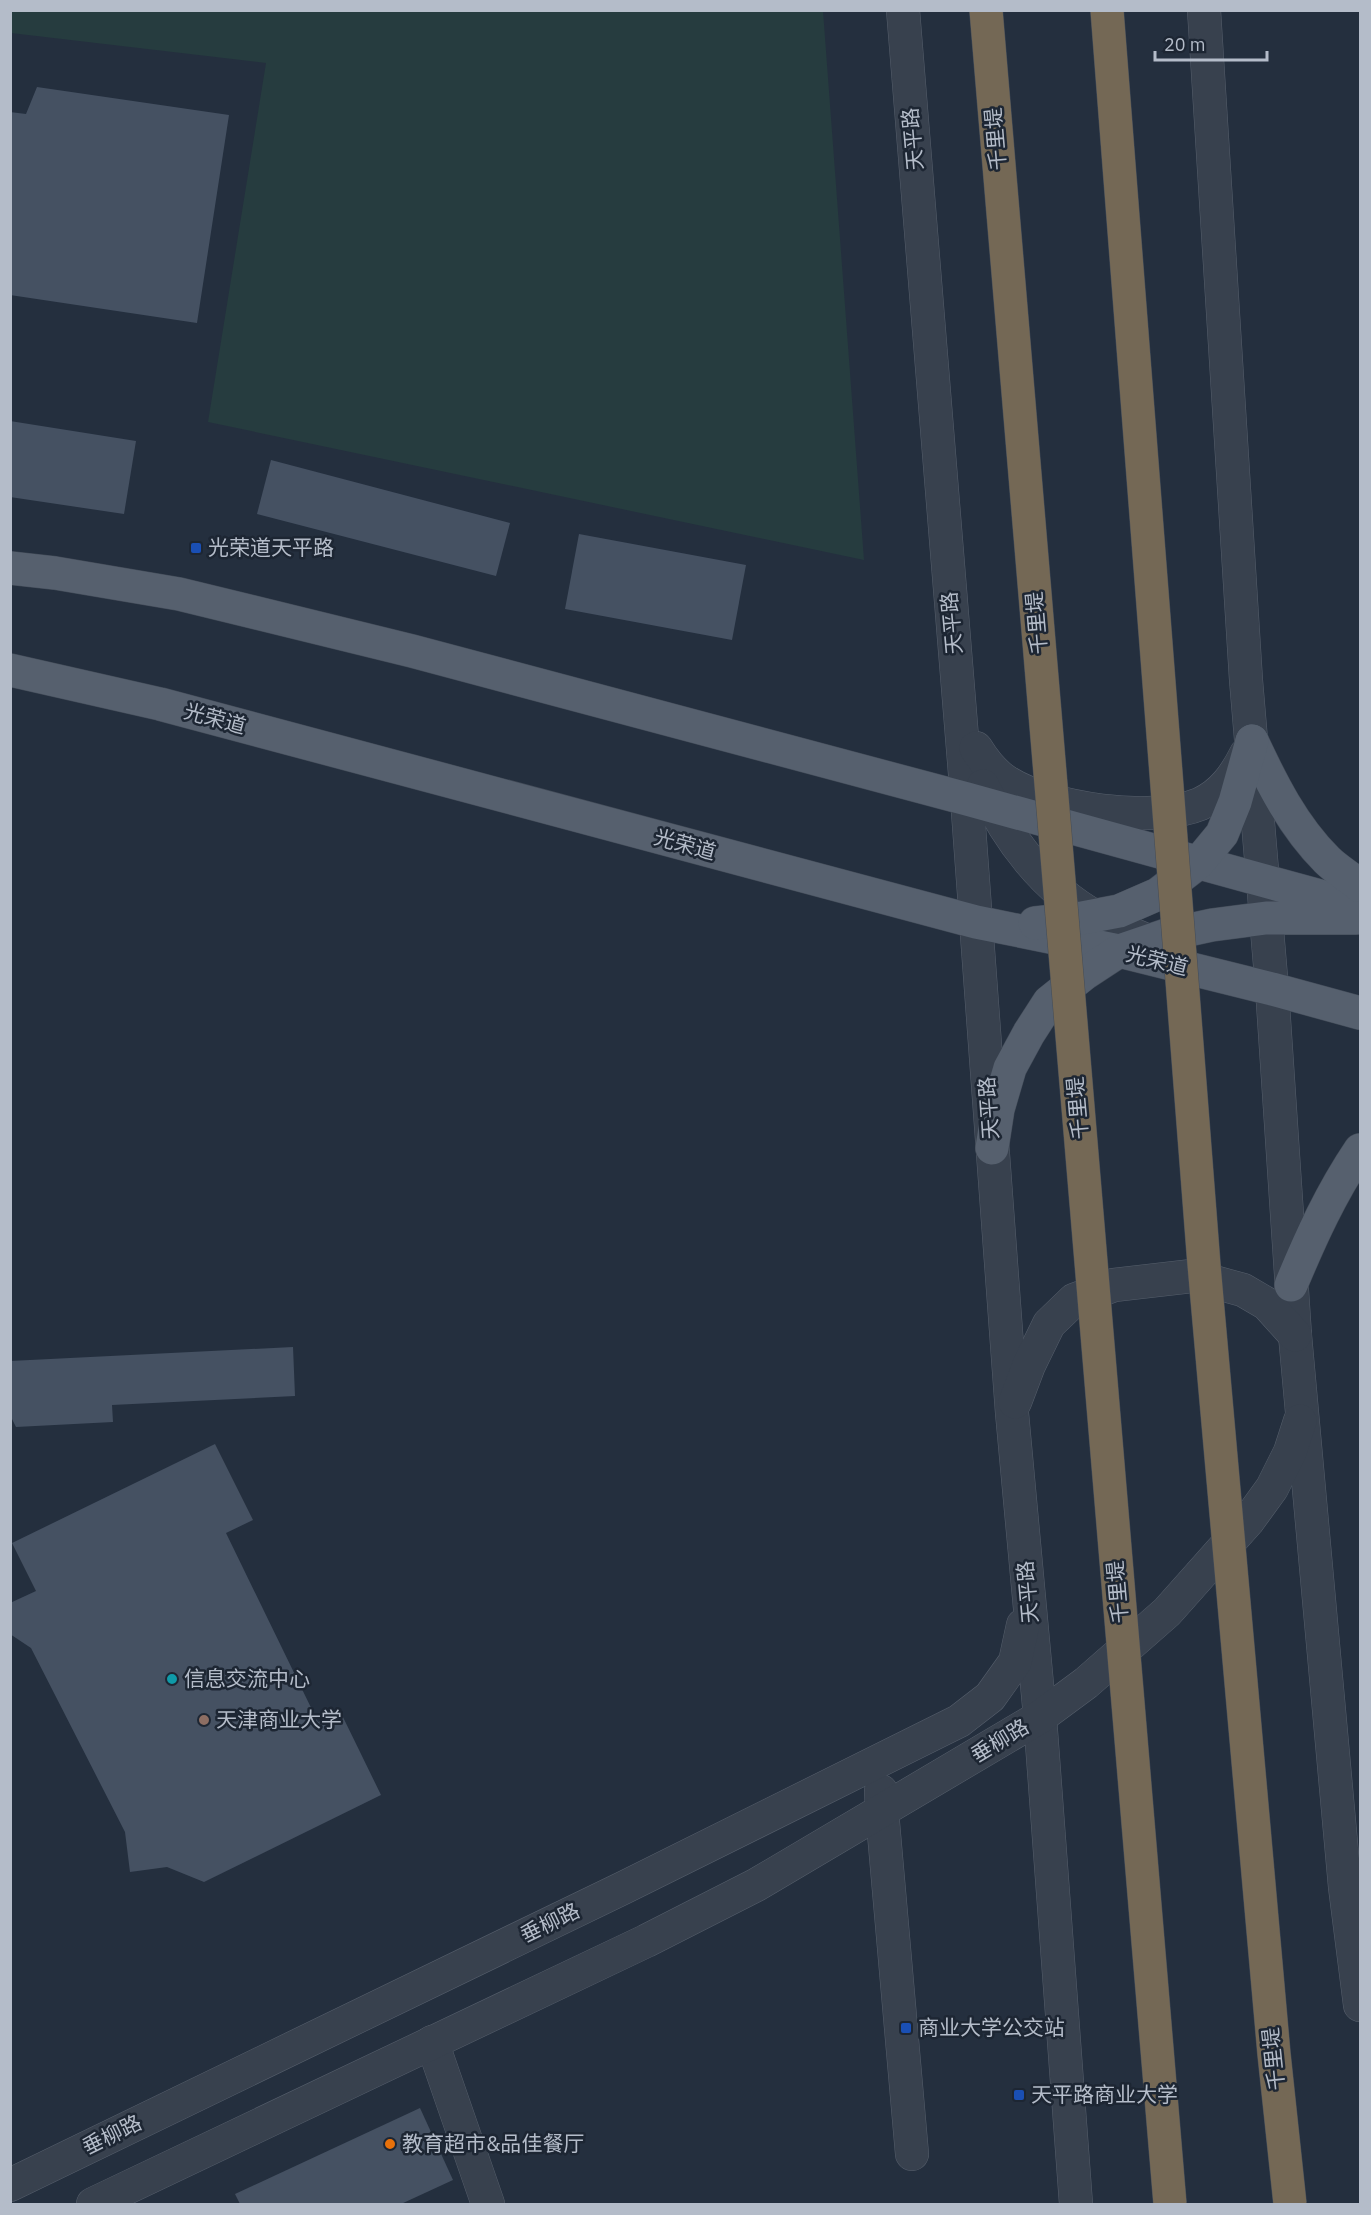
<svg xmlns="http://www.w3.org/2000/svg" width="1371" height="2215" viewBox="0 0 1371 2215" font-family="'IBM Plex Sans','Noto Sans SC',sans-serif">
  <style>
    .green { fill: #263c3f }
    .building { fill: #455162 }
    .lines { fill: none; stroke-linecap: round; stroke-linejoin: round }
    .minor-casing { stroke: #565f6c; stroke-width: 34 }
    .major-casing { stroke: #414a57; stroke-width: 34 }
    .minor { stroke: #38414e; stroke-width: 33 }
    .major { stroke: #56606e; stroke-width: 33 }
    .highway-bridge-casing { stroke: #434c59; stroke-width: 34; stroke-linecap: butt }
    .highway-bridge { stroke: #746855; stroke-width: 33 }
    .transit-dot { fill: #1a4fb4; stroke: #1d2633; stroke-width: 2 }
    .culture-dot { fill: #0f9aa8; stroke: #1d2633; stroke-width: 2 }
    .education-dot { fill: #8d6e63; stroke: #1d2633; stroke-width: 2 }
    .food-dot { fill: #e8710a; stroke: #1d2633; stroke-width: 2 }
    .labels { text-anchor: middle; stroke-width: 5; stroke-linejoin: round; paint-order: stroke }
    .street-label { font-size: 21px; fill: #b4bcc9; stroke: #1d2633 }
    .poi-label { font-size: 21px; fill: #b4bcc9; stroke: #1d2633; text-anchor: start }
  </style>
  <rect width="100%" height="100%" fill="#242f3e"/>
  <path class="green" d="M11 10 823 11 864 560 208 422 266 63 11 33Z"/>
  <g class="building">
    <path d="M37 87 229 115 197 323 10 295V112L26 114Z"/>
    <path d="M10 421 136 441 124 514 10 497Z"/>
    <path d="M271 460 510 523 496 576 257 514Z"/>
    <path d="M579 534 746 565 732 640 565 609Z"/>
    <path d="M293 1347 295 1396 112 1405 113 1422 16 1427 10 1415V1361Z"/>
    <path d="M215 1444 253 1520 226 1533 318 1722 340 1711 381 1795 204 1882 167 1867 130 1872 125 1832 31 1648 10 1634V1603L36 1591 12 1543Z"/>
    <path d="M420 2108 453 2180 401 2204H240L235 2194Z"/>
  </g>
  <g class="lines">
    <defs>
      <g id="minor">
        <path d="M903 10 967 799 1012 1413 1040 1717 1076 2204"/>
        <path d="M1204 10 1246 680 1272 989 1295 1335 1345 1887 1360 2005"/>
        <path d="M976 748C984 761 994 774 1007 782 1050 809 1151 824 1200 804 1222 794 1235 776 1246 754"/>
        <path d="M983 786C1007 839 1045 889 1096 917 1119 930 1144 939 1168 949"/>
        <path d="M1015 1402 1029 1365 1049 1324 1074 1300 1114 1285 1192 1276 1243 1290 1267 1304 1295 1335"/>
        <path d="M881 1791 882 1811 912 2154"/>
        <path d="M432 2042 488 2204"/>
        <path d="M10 2185 623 1888 959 1721 990 1697 1015 1662 1023 1625"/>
        <path d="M93 2204 646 1941 756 1885 1040 1717 1086 1683 1167 1612 1248 1521 1272 1488 1290 1452 1300 1421"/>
      </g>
      <g id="major">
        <path d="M10 568 55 573 179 594 412 651 967 799 1360 907"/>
        <path d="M10 670 160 704 976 922 1119 951 1272 989 1360 1013"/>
        <path d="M1252 741C1272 784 1293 826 1327 860 1337 870 1350 877 1360 886"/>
        <path d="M1035 923 1082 918 1119 911 1158 894 1198 863 1222 834 1235 802 1252 741"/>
        <path d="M992 1148 998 1109 1010 1068 1029 1033 1049 1002 1084 974 1119 951 1166 935 1212 925 1266 918H1356"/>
        <path d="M1291 1285C1311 1237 1331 1193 1360 1150"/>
      </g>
    </defs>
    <use href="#minor" class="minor-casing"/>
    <use href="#major" class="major-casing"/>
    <use href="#minor" class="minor"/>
    <use href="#major" class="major"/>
    <defs>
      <g id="highway-bridge">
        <path d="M986 10 1170 2204"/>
        <path d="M1107 10 1204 1265 1274 2054 1290 2204"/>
      </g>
    </defs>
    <use href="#highway-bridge" class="highway-bridge-casing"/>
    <use href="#highway-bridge" class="highway-bridge"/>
  </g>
  <g class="transit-dot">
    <rect x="190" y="542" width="12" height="12" rx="3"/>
    <rect x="900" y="2022" width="12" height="12" rx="3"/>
    <rect x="1013" y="2089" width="12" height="12" rx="3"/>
  </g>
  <circle class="culture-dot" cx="172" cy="1679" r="6"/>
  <circle class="education-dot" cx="204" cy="1720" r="6"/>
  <circle class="food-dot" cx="390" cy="2144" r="6"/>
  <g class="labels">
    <g class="street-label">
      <text transform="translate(913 139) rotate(-95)" y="7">天平路</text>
      <text transform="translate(996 139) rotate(-95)" y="7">千里堤</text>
      <text transform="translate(952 623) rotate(-95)" y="7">天平路</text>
      <text transform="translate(1037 623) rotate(-95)" y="7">千里堤</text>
      <text transform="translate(215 719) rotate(15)" y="7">光荣道</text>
      <text transform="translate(685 845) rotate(15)" y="7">光荣道</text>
      <text transform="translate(1157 961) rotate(14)" y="7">光荣道</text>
      <text transform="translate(989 1108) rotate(-94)" y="7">天平路</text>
      <text transform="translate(1078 1108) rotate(-95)" y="7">千里堤</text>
      <text transform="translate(1028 1592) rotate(-95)" y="7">天平路</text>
      <text transform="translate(1118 1592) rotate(-95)" y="7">千里堤</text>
      <text transform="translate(1000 1741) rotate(-31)" y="7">垂柳路</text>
      <text transform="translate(550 1923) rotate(-26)" y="7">垂柳路</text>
      <text transform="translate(1274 2059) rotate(-96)" y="7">千里堤</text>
      <text transform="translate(112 2135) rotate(-26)" y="7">垂柳路</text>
    </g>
    <g class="poi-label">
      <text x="208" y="555">光荣道天平路</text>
      <text x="184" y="1686">信息交流中心</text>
      <text x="216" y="1727">天津商业大学</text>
      <text x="918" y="2035">商业大学公交站</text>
      <text x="1031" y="2102">天平路商业大学</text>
      <text x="402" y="2151">教育超市&amp;品佳餐厅</text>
    </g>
  </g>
  <rect width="1371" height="2215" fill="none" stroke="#b4bcc9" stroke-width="24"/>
  <path d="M1155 51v9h112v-9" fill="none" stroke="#b4bcc9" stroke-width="3"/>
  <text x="1164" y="51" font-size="18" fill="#b4bcc9" stroke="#1d2633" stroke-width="4.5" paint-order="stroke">20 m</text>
</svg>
